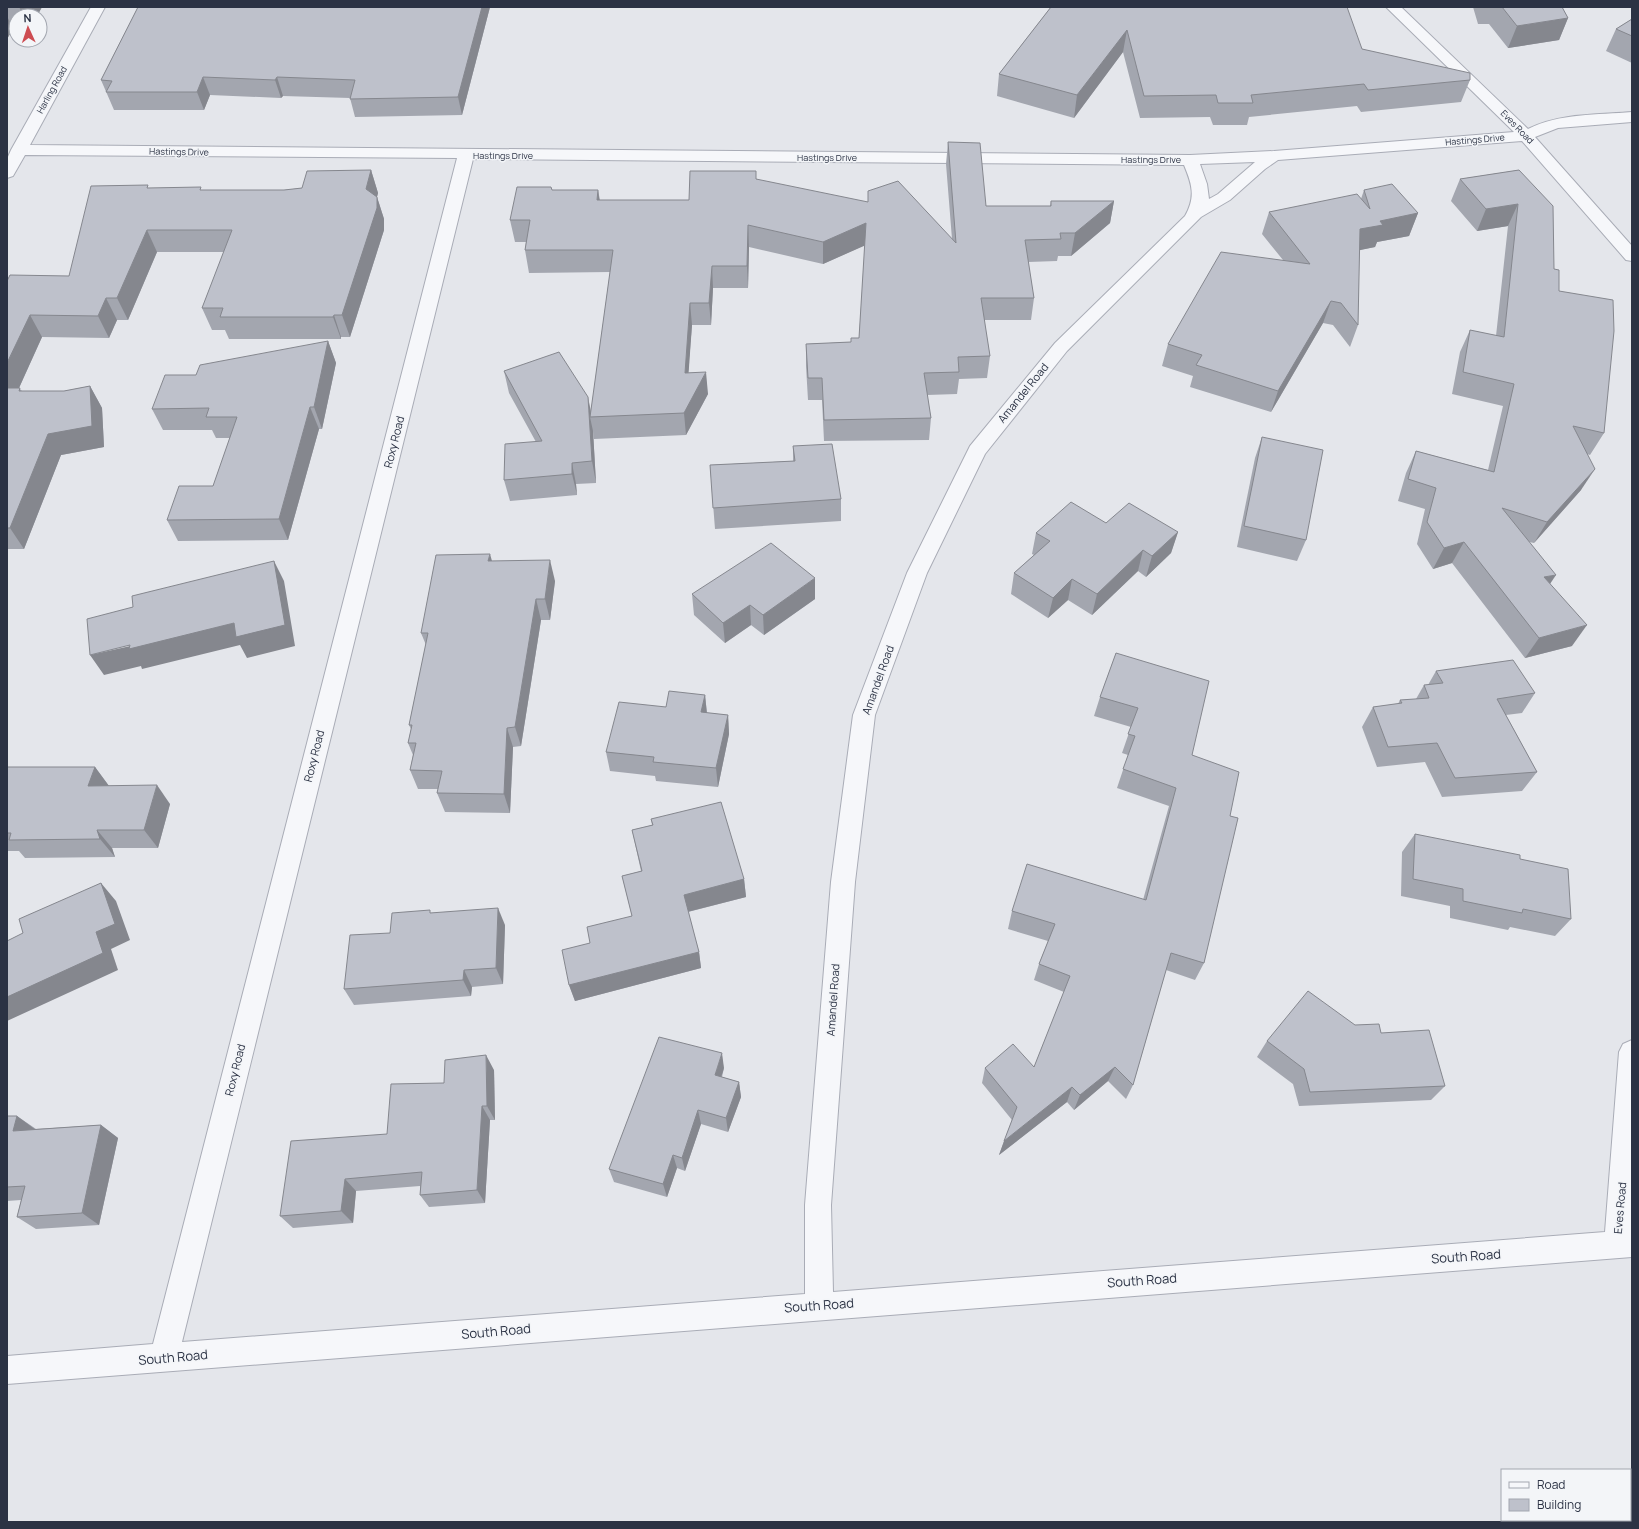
<svg xmlns="http://www.w3.org/2000/svg" width="1639" height="1529" viewBox="0 0 1639 1529" font-family="Manrope,sans-serif">
  <style>
    .lines { fill: none; stroke-linecap: round; stroke-linejoin: round }
    .minor-casing { stroke: #a9acb6; stroke-width: 2 }
    .minor { fill: #f6f7fa; fill-rule: evenodd }
    .wall { fill: #a3a6af }
    .shaded-wall { fill: #85878e }
    .building { fill: #bec1cb; stroke: #85878e }
    .labels { text-anchor: middle; stroke-width: 3; stroke-linejoin: round; paint-order: stroke }
    .far-street-label { font-size: 9px; fill: #2b3244; stroke: #f3f5f8 }
    .street-label { font-size: 11px; fill: #2b3244; stroke: #f3f5f8 }
    .near-street-label { font-size: 13px; fill: #2b3244; stroke: #f3f5f8 }
  </style>
  <rect width="100%" height="100%" fill="#e4e6eb"/>
  <g class="lines">
    <defs>
      <path id="minor" d="M91 7H105L30 145 1190 155 1274 151 1514 132 1386 7H1401L1528 129C1559 113 1598 115 1632 112V122L1558 128 1535 137 1632 246V261L1626 260 1522 141 1278 160 1265 169 1230 200 1201 217 1067 351 985 454 927 573 875 715 855 882 831 1205 833 1292 1605 1232 1619 1052 1623 1044 1632 1040V1257L7 1384V1356L153 1344 457 158 25 155 13 176 7 178V159L11 150ZM473 159 1184 165C1192 184 1196 197 1185 216L1055 343 970 446 907 573 853 715 831 882 805 1205V1294L182 1342ZM1255 162 1218 194 1209 199 1207 184 1200 164Z"/>
    </defs>
    <use href="#minor" class="minor-casing"/>
    <use href="#minor" class="minor"/>
  </g>
  <g class="wall">
    <path d="M7 7H42L37 16H16V29H13L7 39Z"/>
    <path d="M138 7H490L462 115 355 117 350 98 283 96 281 98 210 95 204 110H114L101 80Z"/>
    <path d="M1051 7 1362 49 1470 80 1461 102 1361 112 1357 106 1249 117 1247 125H1213L1210 117 1140 118 1123 52 1074 118 997 96 999 74Z"/>
    <path d="M1473 7H1562L1568 18 1559 40 1508 48 1489 24H1478Z"/>
    <path d="M1632 19V63L1606 51 1616 29Z"/>
    <path d="M948 142 986 206H1050L1051 201H1114L1110 223 1071 256H1058L1057 261 1028 262 1034 298 1031 320H984L990 356 987 378 959 379 957 394 927 395 931 418 929 440 824 441 822 400H808L806 366V344L851 342V338H859L865 245 823 264 749 247 748 288H713L711 325H692L688 373 708 394 686 435 594 439 593 431 596 483 576 484 577 495 510 501 504 480 536 442 509 393 504 371 591 412 610 272 529 273 525 250 526 242H515L510 220 552 190H598L600 200H689L756 171V179L952 239 946 164Z"/>
    <path d="M371 170 378 193 377 197 384 219V230L350 337H341V339H229L225 330H212L202 308 224 252H157L128 320H117L109 338 42 337 19 388 22 391H64L90 386 102 408 104 447 61 455 24 549H7V281L69 276 149 188 202 190H284L302 188Z"/>
    <path d="M1519 170 1554 269 1559 291 1604 433 1590 455 1587 454 1581 490 1534 543 1529 542 1550 584 1572 646 1525 658 1452 563 1433 569 1417 544 1425 509 1398 501 1406 473 1416 451 1488 470 1503 406 1452 394 1460 352 1470 330 1496 336 1508 226 1477 231 1451 201 1460 179Z"/>
    <path d="M1364 190 1418 213 1409 236 1377 242 1375 247 1359 250 1358 325 1350 347 1333 325 1323 323 1271 412 1190 387 1193 376 1162 366 1168 344 1283 260 1262 234 1269 212 1361 199Z"/>
    <path d="M328 341 336 363 322 429H319L288 540 178 541 167 520 213 486 230 438H216L212 430H163L152 409 196 375Z"/>
    <path d="M1262 437 1306 540 1297 561 1237 547 1255 458Z"/>
    <path d="M793 446 841 499V521L715 529 710 465 793 461Z"/>
    <path d="M1178 532 1171 553 1146 577 1138 571 1092 615 1068 600 1048 618 1011 594 1014 573 1034 555 1032 554 1036 533Z"/>
    <path d="M492 561 555 581 550 620H541L521 746 513 747 510 813 445 812 437 793 438 789H418L410 770 413 755 408 743 411 729 409 725 426 645 421 633Z"/>
    <path d="M692 594 815 599 764 635 751 625 725 643 694 615Z"/>
    <path d="M1116 653 1192 755 1230 816 1204 963 1195 980 1166 970 1133 1085 1126 1099 1108 1081 1074 1110 1067 1102 999 1155 1012 1120 982 1083 985 1068 1034 1067 1064 992 1034 980 1039 964 1048 941 1008 929 1012 911 1143 900 1169 806 1117 788 1128 755 1122 753 1131 727 1094 716 1100 697Z"/>
    <path d="M1436 671 1535 693 1522 713 1506 715 1537 772 1522 791 1442 797 1425 762 1377 767 1362 727 1373 707 1398 704 1400 700 1416 699 1424 685H1428Z"/>
    <path d="M705 695 707 713 728 715 729 734 718 787 656 781 655 776 610 771 606 752 666 707Z"/>
    <path d="M7 767H95L109 786 170 804 158 848H112L115 857 25 858 19 851H7Z"/>
    <path d="M651 819 744 879 746 897 688 912 699 952 701 968 575 1001 569 985 590 943 632 916 622 876 641 871 632 830 652 825Z"/>
    <path d="M1415 834 1520 859 1571 919 1555 936 1510 927 1508 930 1450 918V906L1401 896 1402 852Z"/>
    <path d="M432 913 505 925 503 984 472 987 471 996 354 1005 344 989 390 933Z"/>
    <path d="M1355 1025 1381 1033 1445 1086 1431 1100 1299 1106 1293 1084 1257 1057 1267 1041Z"/>
    <path d="M724 1068 722 1077 739 1082 741 1097 728 1132 701 1124 685 1171 677 1168 667 1197 614 1182 609 1169Z"/>
    <path d="M494 1070 495 1120H490L485 1203 429 1207 420 1195V1186L356 1191 353 1223 293 1228 280 1216 387 1134 444 1083Z"/>
    <path d="M7 1116H17L36 1129 101 1125 118 1138 99 1225 36 1229 17 1217 21 1200 7 1201Z"/>
  </g>
  <g class="shaded-wall">
    <path d="M19 7H42L37 16H24Z"/>
    <path d="M482 7H490L462 115 458 97Z"/>
    <path d="M7 16 13 29 7 39Z"/>
    <path d="M1568 18 1559 40 1508 48 1517 26Z"/>
    <path d="M1127 30 1123 52 1074 118 1077 95Z"/>
    <path d="M203 77 210 95 204 110 197 92Z"/>
    <path d="M277 77 283 96 281 98 275 80Z"/>
    <path d="M371 170 378 193 373 211 366 189Z"/>
    <path d="M598 190 601 212 597 200Z"/>
    <path d="M377 197 384 219V230L350 337 342 315Z"/>
    <path d="M1114 201 1110 223 1071 256 1075 233Z"/>
    <path d="M1518 204 1508 226 1477 231 1486 209Z"/>
    <path d="M1418 213 1409 236 1377 242 1375 247 1351 252 1360 229 1380 221Z"/>
    <path d="M866 223V245L823 264V242Z"/>
    <path d="M748 225 749 247 748 288 747 266Z"/>
    <path d="M147 230 157 252 128 320 117 298Z"/>
    <path d="M712 266 713 288 711 325 709 303Z"/>
    <path d="M106 298 117 320 109 338 98 316Z"/>
    <path d="M1331 301 1323 323 1271 412 1278 391Z"/>
    <path d="M690 303 692 325 687 395 685 373Z"/>
    <path d="M30 315 42 337 9 410 7 406V363Z"/>
    <path d="M334 315 341 337V339L333 317Z"/>
    <path d="M328 341 336 363 322 429 314 407Z"/>
    <path d="M706 372 708 394 686 435 684 413Z"/>
    <path d="M90 386 102 408 104 447 61 455 24 549 10 528 48 434Z"/>
    <path d="M588 397 592 417H590L593 431 596 483 592 461Z"/>
    <path d="M310 407 319 429 288 540 279 519Z"/>
    <path d="M572 463 576 484 577 495 572 474Z"/>
    <path d="M1595 469 1581 490 1534 543 1547 522Z"/>
    <path d="M1178 532 1171 553 1146 577 1152 556Z"/>
    <path d="M1464 542 1452 563 1433 569 1444 548Z"/>
    <path d="M1143 550 1138 571 1092 615 1097 594Z"/>
    <path d="M490 554 496 575 488 561Z"/>
    <path d="M550 560 555 581 550 620 545 599Z"/>
    <path d="M274 561 284 581 295 646 247 658 240 645 142 669 141 666 104 675 90 655 234 623Z"/>
    <path d="M1556 575 1542 596 1544 577Z"/>
    <path d="M815 578V599L764 635 763 615Z"/>
    <path d="M1072 579 1068 600 1048 618 1053 598Z"/>
    <path d="M536 599 541 620 521 746 515 727Z"/>
    <path d="M750 605 751 625 725 643 723 623Z"/>
    <path d="M1587 625 1572 646 1525 658 1539 638Z"/>
    <path d="M705 695 707 715 701 712Z"/>
    <path d="M728 715 729 734 718 787 716 768Z"/>
    <path d="M507 728 513 747 510 813 504 794Z"/>
    <path d="M95 767 109 786H88Z"/>
    <path d="M157 785 170 804 158 848 144 830Z"/>
    <path d="M97 830 112 848 115 857 100 839Z"/>
    <path d="M744 879 746 897 687 912 684 895Z"/>
    <path d="M101 883 116 901 130 940 111 949 118 970 7 1021V997L96 932Z"/>
    <path d="M498 908 505 925 503 984 496 968Z"/>
    <path d="M699 952 701 968 575 1001 569 985Z"/>
    <path d="M464 970 472 987 471 996 463 980Z"/>
    <path d="M722 1053 724 1068 717 1090 715 1075Z"/>
    <path d="M486 1055 494 1070 495 1120 487 1106Z"/>
    <path d="M1115 1067 1108 1081 1074 1110 1080 1095Z"/>
    <path d="M739 1082 741 1097 728 1132 726 1118Z"/>
    <path d="M1072 1087 1067 1102 999 1155 1004 1141Z"/>
    <path d="M482 1106 490 1120 485 1203 477 1190Z"/>
    <path d="M698 1110 701 1124 685 1171 682 1158Z"/>
    <path d="M17 1116 36 1130 13 1131Z"/>
    <path d="M101 1125 118 1138 99 1225 82 1213Z"/>
    <path d="M673 1155 677 1168 667 1197 663 1184Z"/>
    <path d="M345 1179 356 1191 353 1223 341 1211Z"/>
  </g>
  <g class="building">
    <path d="M138 7H482L458 97 350 99 355 80 277 77 275 80 203 77 197 92H106L112 81 101 80Z"/>
    <path d="M1051 7H1347L1362 49 1470 73V80L1368 90 1364 84 1251 95 1253 103H1218L1216 95 1144 96 1127 30 1077 95 999 74Z"/>
    <path d="M1502 7H1562L1568 18 1517 26Z"/>
    <path d="M1632 19V36L1616 29Z"/>
    <path d="M948 142 980 143 986 206H1051V201H1114L1075 233H1060L1061 239 1025 240 1034 298H981L990 356 958 357 959 372 924 373 931 418 824 420 822 378H808L806 344 851 342V338H859L866 223 823 242 748 225 747 266H712L709 303H690L685 373 706 372 684 413 590 417 613 250H525L530 220H510L517 187H551L552 190H598L597 200H689L690 171H756V179L868 202V191L898 181 956 243Z"/>
    <path d="M371 170 366 189 377 197V208L342 315H334L333 317H220L223 308H202L232 230H147L117 298H106L98 316 30 315 7 363V281L10 275 69 276 91 186 148 185 147 188 201 187 200 190H284L302 188 307 171Z"/>
    <path d="M1519 170 1553 206 1554 269 1559 270V291L1613 300 1614 331 1604 433 1573 426 1595 469 1547 522 1502 508 1556 575 1544 577 1587 625 1539 638 1464 542 1444 548 1427 522 1436 488 1408 479 1416 451 1494 472 1514 384 1463 372 1470 330 1504 337 1518 204 1486 209 1460 179Z"/>
    <path d="M1392 184 1418 213 1380 221 1383 225 1360 229 1358 325 1341 303 1331 301 1278 391 1196 365 1202 355 1168 344 1221 252 1310 264 1269 212 1357 194 1370 209 1364 190Z"/>
    <path d="M328 341 314 407H310L279 519 167 520 179 486H213L237 417H206L209 408 152 409 165 375H196L200 365Z"/>
    <path d="M559 352 588 397 592 461 572 463V474L504 480 505 444 542 441 504 371Z"/>
    <path d="M90 386 92 426 48 434 10 528H7V388H20L19 391H64Z"/>
    <path d="M1262 437 1323 450 1306 540 1244 526Z"/>
    <path d="M832 444 841 499 713 508 710 465 795 461 793 446Z"/>
    <path d="M1071 502 1106 523 1129 503 1178 532 1152 556 1143 550 1097 594 1072 579 1053 598 1014 573 1050 541 1036 533Z"/>
    <path d="M771 543 815 578 763 615 750 605 723 623 692 594Z"/>
    <path d="M490 554 488 561 550 560 545 599H536L515 727 507 728 504 794 437 793 442 771 410 770 416 743H408L412 725H409L428 633H421L436 555Z"/>
    <path d="M274 561 285 625 236 637 234 623 129 649 130 645 90 655 87 619 133 607 132 596Z"/>
    <path d="M1116 653 1209 681 1192 755 1239 772 1230 816 1238 818 1204 963 1171 953 1133 1085 1115 1067 1080 1095 1072 1087 1004 1141 1017 1107 985 1068 1013 1044 1034 1067 1070 976 1039 964 1055 924 1012 911 1027 864 1146 900 1176 788 1123 769 1135 736 1128 734 1138 708 1100 697Z"/>
    <path d="M1513 660 1535 693 1497 699 1537 772 1455 778 1437 743 1388 747 1373 707 1402 703 1400 700 1429 698 1424 685 1443 683 1436 671Z"/>
    <path d="M669 691 705 695 701 712 728 715 716 768 653 762 654 757 606 752 619 702 666 707Z"/>
    <path d="M7 767H95L88 786 157 785 144 830H97L100 839 9 840 11 833H7Z"/>
    <path d="M721 802 744 879 684 895 699 952 569 985 562 950 590 943 587 927 632 916 622 876 642 871 632 830 653 825 651 819Z"/>
    <path d="M1415 834 1520 855V859L1568 869 1571 919 1523 909 1522 913 1463 901V889L1413 879Z"/>
    <path d="M101 883 115 924 96 932 103 953 7 997V941L23 933 19 919Z"/>
    <path d="M498 908 496 968 464 970 463 980 344 989 350 935 390 933 392 913 430 910V913Z"/>
    <path d="M1308 991 1355 1025 1379 1024 1381 1033 1429 1030 1445 1086 1310 1092 1304 1069 1267 1041Z"/>
    <path d="M659 1037 722 1053 715 1075 739 1082 726 1118 698 1110 682 1158 673 1155 663 1184 609 1169Z"/>
    <path d="M486 1055 487 1106H482L477 1190 420 1195 422 1172 345 1179 341 1211 280 1216 291 1141 387 1134 391 1084 444 1083 445 1060Z"/>
    <path d="M7 1116H17L13 1131 101 1125 82 1213 17 1217 25 1186 7 1187Z"/>
  </g>
  <g class="labels">
    <g class="far-street-label">
      <text transform="translate(52 90) rotate(-61)" y="3">Harling Road</text>
      <text transform="translate(1517 127) rotate(46)" y="3">Eves Road</text>
      <text transform="translate(1475 140) rotate(-5)" y="3">Hastings Drive</text>
      <text transform="translate(179 152) rotate(1)" y="3">Hastings Drive</text>
      <text x="503" y="159">Hastings Drive</text>
      <text x="827" y="161">Hastings Drive</text>
      <text x="1151" y="163">Hastings Drive</text>
    </g>
    <g class="street-label">
      <text transform="translate(1023 393) rotate(-51)" y="4">Amandel Road</text>
      <text transform="translate(394 442) rotate(-76)" y="4">Roxy Road</text>
      <text transform="translate(878 680) rotate(-70)" y="4">Amandel Road</text>
      <text transform="translate(314 756) rotate(-76)" y="4">Roxy Road</text>
      <text transform="translate(833 1000) rotate(-86)" y="4">Amandel Road</text>
      <text transform="translate(235 1070) rotate(-76)" y="4">Roxy Road</text>
      <text transform="translate(1620 1208) rotate(-85)" y="4">Eves Road</text>
    </g>
    <g class="near-street-label">
      <text transform="translate(1466 1256) rotate(-4)" y="5">South Road</text>
      <text transform="translate(1142 1280) rotate(-4)" y="5">South Road</text>
      <text transform="translate(819 1305) rotate(-4)" y="5">South Road</text>
      <text transform="translate(496 1331) rotate(-5)" y="5">South Road</text>
      <text transform="translate(173 1357) rotate(-5)" y="5">South Road</text>
    </g>
  </g>
  <rect width="1639" height="1529" fill="none" stroke="#2b3244" stroke-width="16"/>
  <rect x="1501" y="1469" width="130" height="52" fill="#f3f5f8" stroke="#a3a7b0"/>
  <rect x="1509" y="1482" width="20" height="6" fill="#f6f7fa" stroke="#a3a7b0"/>
  <text x="1537" y="1489" font-size="12" fill="#2b3244">Road</text>
  <rect x="1509" y="1499" width="20" height="12" fill="#bec1cb" stroke="#a3a7b0"/>
  <text x="1537" y="1509" font-size="12" fill="#2b3244">Building</text>
  <g transform="translate(28 28) rotate(357)"><circle r="19" fill="#f3f5f8" stroke="#a3a7b0"/>
  <path d="M0-3L7 15L0 10L-7 15Z" fill="#cd4c52"/>
  <text y="-6" font-size="11" font-weight="bold" text-anchor="middle" fill="#2b3244">N</text>
  </g>
</svg>
